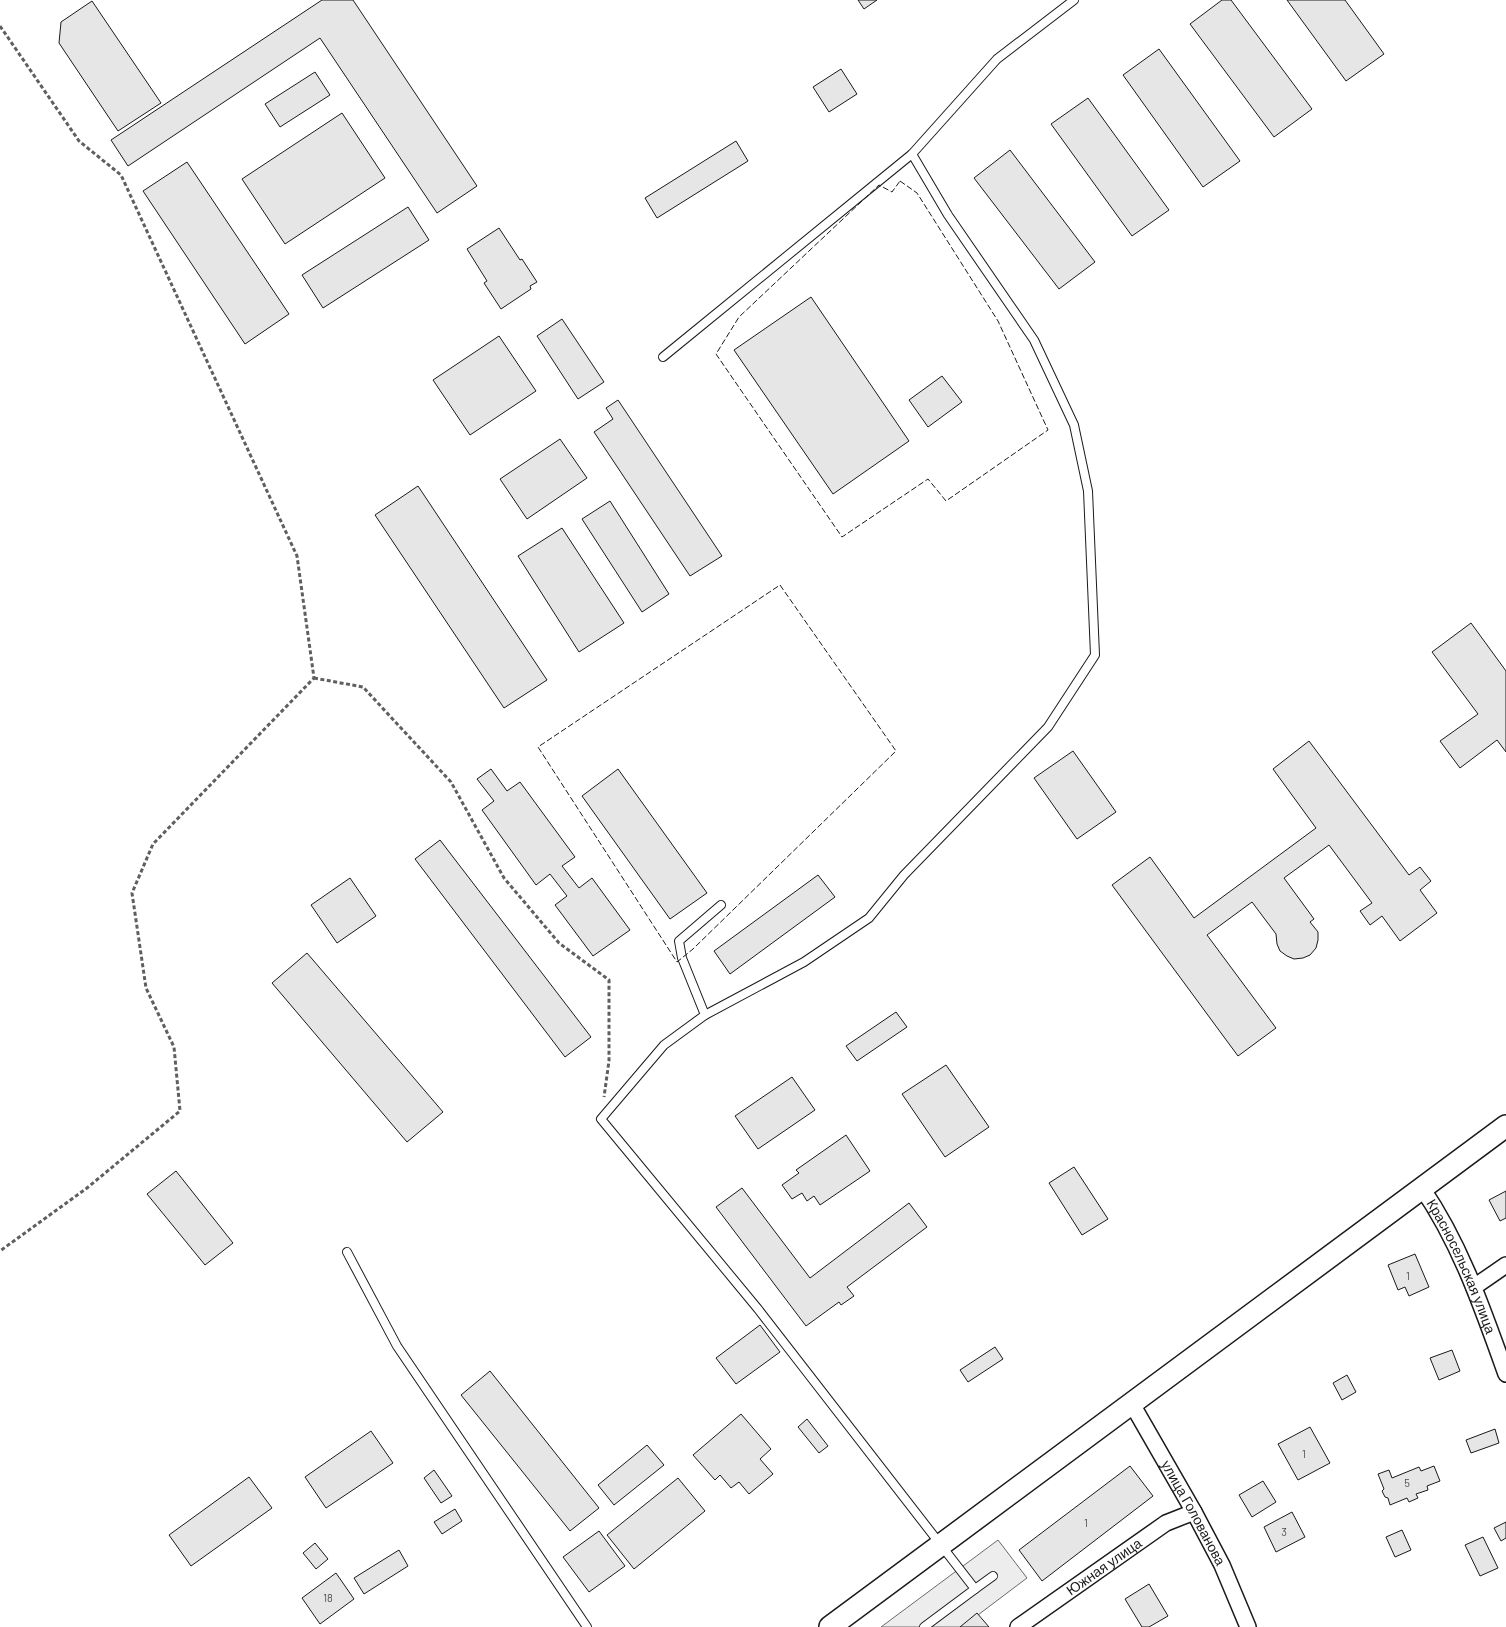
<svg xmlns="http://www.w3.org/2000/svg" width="1506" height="1627" viewBox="0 0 1506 1627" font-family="Barlow,sans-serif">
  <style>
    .built { fill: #ededed; stroke: #6a6a6a }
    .building { fill: #e6e6e6; stroke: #1a1a1a }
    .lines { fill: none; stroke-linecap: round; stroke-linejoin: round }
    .lane-casing { stroke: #1a1a1a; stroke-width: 10 }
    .street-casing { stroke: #1a1a1a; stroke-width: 18 }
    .secondary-casing { stroke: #1a1a1a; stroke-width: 24 }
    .path { stroke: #5f5f5f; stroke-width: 3; stroke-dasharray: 4 2.5; stroke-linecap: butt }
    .lane { stroke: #fff; stroke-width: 8 }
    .street { stroke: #fff; stroke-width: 15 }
    .secondary { stroke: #fff; stroke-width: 21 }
    .fence { stroke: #1a1a1a; stroke-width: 1; stroke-dasharray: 6 2.5; stroke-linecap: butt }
    .labels { text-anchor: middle; stroke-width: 4; stroke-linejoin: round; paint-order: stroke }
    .number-label { font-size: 11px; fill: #4d4d4d }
    .street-label { font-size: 14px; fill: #1a1a1a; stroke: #fff }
  </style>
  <rect width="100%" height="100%" fill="#fff"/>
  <path class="built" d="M998 1540 1027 1578 962 1627H881Z"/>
  <g class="building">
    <path d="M322 0H353L477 186 437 213 320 38 128 166 111 140Z"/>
    <path d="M858 0H877L864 9Z"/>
    <path d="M1222 0H1231L1312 109 1274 137 1190 24Z"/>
    <path d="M1287 0H1345L1384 54 1346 81Z"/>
    <path d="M92 1 161 103 118 131 59 43 61 22Z"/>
    <path d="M1159 49 1240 161 1203 187 1123 75Z"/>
    <path d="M841 69 857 94 829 112 813 87Z"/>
    <path d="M315 72 330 95 280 127 265 104Z"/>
    <path d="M1088 98 1169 210 1132 236 1051 124Z"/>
    <path d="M342 113 385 178 285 244 242 179Z"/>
    <path d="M736 141 748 161 657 218 645 198Z"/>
    <path d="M1010 150 1095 262 1059 289 974 178Z"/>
    <path d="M187 162 289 314 245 344 143 191Z"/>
    <path d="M408 207 429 240 323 308 302 275Z"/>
    <path d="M499 228 520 260 522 259 537 282 530 286 531 289 501 309 484 283 487 281 467 249Z"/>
    <path d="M811 297 909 441 833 494 734 350Z"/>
    <path d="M562 319 604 382 578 399 537 336Z"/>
    <path d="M499 336 536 391 470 435 433 380Z"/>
    <path d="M942 376 962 402 928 427 909 400Z"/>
    <path d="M618 400 722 556 690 576 594 432 613 419 606 408Z"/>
    <path d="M560 439 587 478 527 519 500 479Z"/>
    <path d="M418 486 547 680 504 708 375 515Z"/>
    <path d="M610 501 669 594 642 612 582 519Z"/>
    <path d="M562 528 624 623 579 652 518 556Z"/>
    <path d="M1471 623 1506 671V752L1497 740 1460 768 1440 741 1478 714 1432 652Z"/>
    <path d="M1309 741 1409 875 1420 867 1431 881 1420 890 1437 913 1400 941 1382 916 1370 925 1360 911 1372 903 1329 845 1284 878 1314 919 1310 922 1318 932V940L1316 948 1310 955 1303 958 1294 959 1287 956 1280 951 1277 944 1276 934 1252 902 1207 935 1276 1028 1238 1056 1112 885 1150 857 1194 918 1316 828 1273 769Z"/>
    <path d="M1073 751 1116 812 1077 839 1034 778Z"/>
    <path d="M491 769 507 791 520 782 575 857 562 866 579 888 592 878 630 930 593 956 555 905 567 896 550 874 536 885 482 810 494 801 477 779Z"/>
    <path d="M618 769 707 893 670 919 582 796Z"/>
    <path d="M440 840 591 1037 565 1057 415 859Z"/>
    <path d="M818 875 835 897 730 974 714 951Z"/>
    <path d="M350 878 376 916 337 943 311 905Z"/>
    <path d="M307 953 443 1112 407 1142 272 983Z"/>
    <path d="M896 1012 907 1027 857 1061 846 1046Z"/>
    <path d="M946 1065 989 1127 945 1157 902 1094Z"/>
    <path d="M792 1077 815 1110 758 1149 735 1116Z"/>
    <path d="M846 1135 870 1171 820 1205 814 1196 807 1201 802 1193 792 1199 782 1185 799 1173 796 1170Z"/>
    <path d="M1074 1167 1108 1219 1082 1235 1049 1183Z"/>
    <path d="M176 1171 233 1243 205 1265 147 1194Z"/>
    <path d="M742 1188 810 1278 909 1203 927 1227 847 1287 854 1296 841 1305 839 1302 806 1326 716 1207Z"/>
    <path d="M1506 1191V1218L1500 1221 1489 1200Z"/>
    <path d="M1415 1254 1429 1287 1409 1296 1405 1287 1398 1290 1388 1265Z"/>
    <path d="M760 1325 780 1352 736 1384 716 1358Z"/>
    <path d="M995 1347 1003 1359 968 1382 960 1370Z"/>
    <path d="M1452 1350 1460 1371 1439 1380 1430 1358Z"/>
    <path d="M490 1371 599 1508 570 1531 461 1395Z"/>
    <path d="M1347 1375 1356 1392 1342 1400 1333 1383Z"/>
    <path d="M741 1414 771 1449 760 1459 773 1474 749 1494 739 1482 731 1488 720 1475 715 1480 693 1455Z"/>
    <path d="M807 1419 828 1446 819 1453 798 1427Z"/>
    <path d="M1310 1427 1330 1463 1298 1480 1278 1444Z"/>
    <path d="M1495 1429 1499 1443 1471 1453 1466 1440Z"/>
    <path d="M371 1431 393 1463 326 1508 305 1477Z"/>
    <path d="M647 1445 664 1465 614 1505 598 1485Z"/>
    <path d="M1130 1466 1153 1496 1042 1581 1019 1550Z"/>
    <path d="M1434 1466 1440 1481 1427 1486 1428 1490 1416 1494 1418 1498 1409 1502 1407 1498 1390 1505 1388 1498 1385 1497 1382 1491 1384 1489 1378 1474 1389 1470 1392 1478 1419 1467 1421 1471Z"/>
    <path d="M434 1470 452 1496 441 1503 424 1478Z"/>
    <path d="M249 1477 272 1508 191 1566 169 1535Z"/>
    <path d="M678 1478 705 1511 634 1569 607 1535Z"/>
    <path d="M1263 1481 1276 1502 1252 1517 1239 1495Z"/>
    <path d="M455 1509 462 1521 442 1534 434 1522Z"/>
    <path d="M1292 1512 1305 1537 1276 1552 1264 1527Z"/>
    <path d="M1506 1522V1538L1501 1541 1494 1528Z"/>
    <path d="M1402 1530 1411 1550 1395 1557 1386 1537Z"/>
    <path d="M599 1531 625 1566 589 1592 563 1557Z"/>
    <path d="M1483 1537 1498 1568 1480 1576 1465 1545Z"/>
    <path d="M315 1543 328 1559 316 1569 303 1553Z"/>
    <path d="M399 1550 408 1566 364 1594 354 1578Z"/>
    <path d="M336 1573 354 1599 320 1624 302 1598Z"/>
    <path d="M1149 1584 1168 1616 1149 1627H1142L1125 1599Z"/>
    <path d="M977 1613 989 1627H960Z"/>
  </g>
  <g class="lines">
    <defs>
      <g id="lane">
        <path d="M912 154 948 215 1034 340 1074 425 1088 491 1095 655 1048 727 904 875 869 918 804 962 705 1015 664 1045 601 1119 758 1309 975 1589 924 1627"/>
        <path d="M663 357 912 154 997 59 1074 0"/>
        <path d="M705 1015 682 958 679 941 721 905"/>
        <path d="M347 1252 397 1346 587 1627"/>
        <path d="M975 1589 993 1576"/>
      </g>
      <g id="street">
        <path id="s1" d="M1422 1188C1461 1245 1483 1310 1506 1374"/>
        <path d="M1474 1287 1506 1265"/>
        <path id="s2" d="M1132 1404 1194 1512 1222 1565 1248 1627"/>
        <path id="s3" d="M1018 1627 1166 1523 1194 1512"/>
      </g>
      <path id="secondary" d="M830 1627 1506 1126"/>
    </defs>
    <use href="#lane" class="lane-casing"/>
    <use href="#street" class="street-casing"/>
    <use href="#secondary" class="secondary-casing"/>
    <g class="path">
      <path d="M0 26 79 141 121 175 297 556 314 678 153 844 132 893 146 988 174 1047 180 1111 87 1188 0 1251"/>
      <path d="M314 678 363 687 451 782 504 878 559 943 609 980V1061L604 1097"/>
    </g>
    <use href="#lane" class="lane"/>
    <use href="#street" class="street"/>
    <use href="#secondary" class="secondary"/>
    <g class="fence">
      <path d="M900 181 917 193 998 321 1048 430 946 501 928 479 842 537 716 354 739 317 879 185 892 192Z"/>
      <path d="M780 585 896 751 693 949 677 962 538 747Z"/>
    </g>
  </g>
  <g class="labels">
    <g class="number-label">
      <text x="1408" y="1280">1</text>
      <text x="1304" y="1458">1</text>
      <text x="1407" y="1487">5</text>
      <text x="1086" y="1527">1</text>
      <text x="1284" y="1536">3</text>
      <text x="328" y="1602">18</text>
    </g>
    <g class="street-label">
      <text dy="5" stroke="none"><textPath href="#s1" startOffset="88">Красносельская улица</textPath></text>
      <text dy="5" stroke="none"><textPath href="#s2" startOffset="125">улица Голованова</textPath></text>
      <text dy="5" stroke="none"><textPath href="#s3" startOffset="105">Южная улица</textPath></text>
    </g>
  </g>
</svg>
